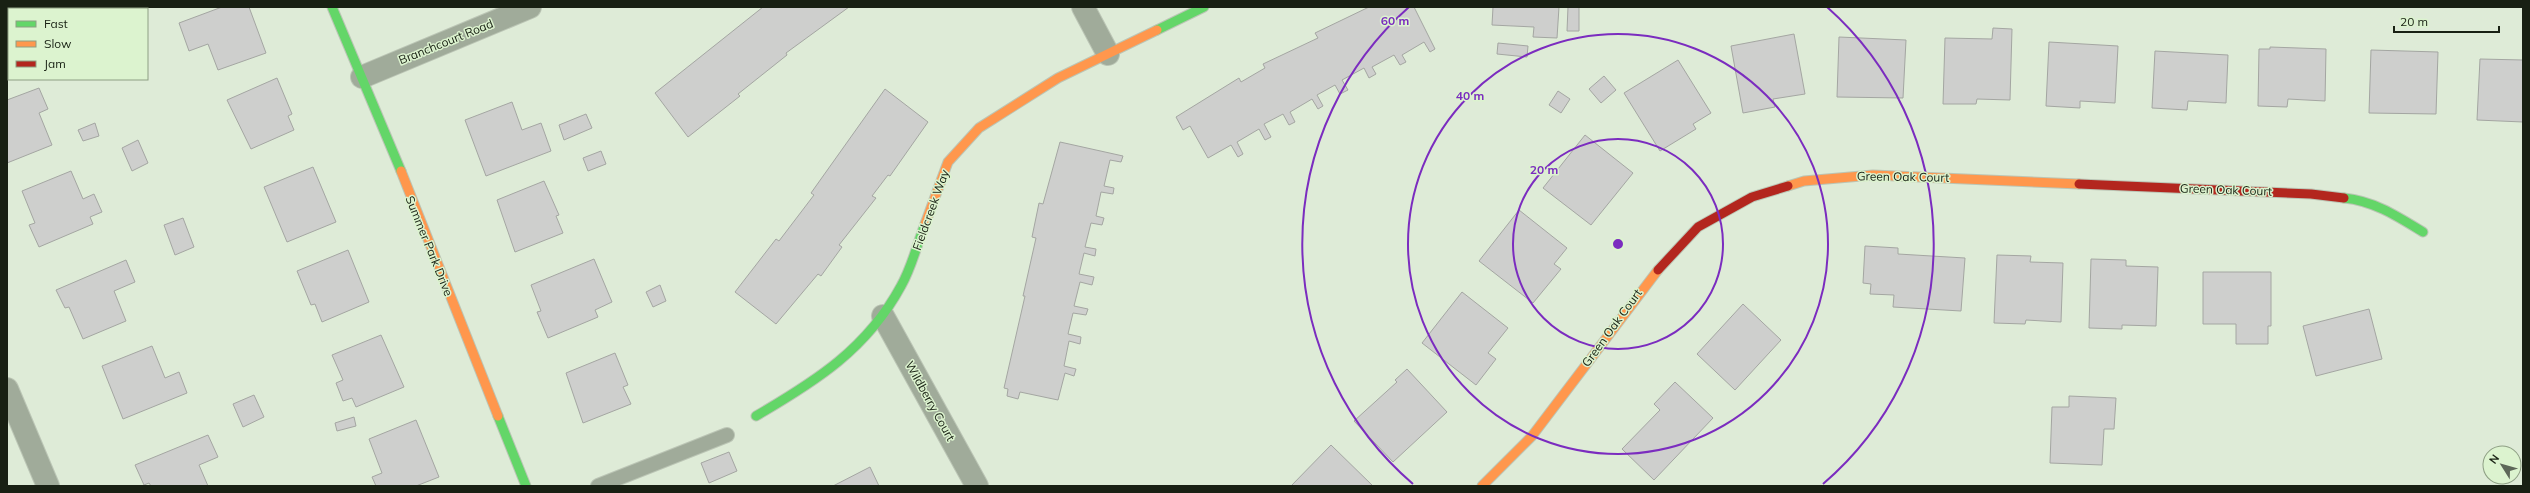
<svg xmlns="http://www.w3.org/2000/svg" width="2530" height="493" viewBox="0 0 2530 493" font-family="Mulish,sans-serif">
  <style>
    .building { fill: #cecfcd; stroke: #a4a6a2 }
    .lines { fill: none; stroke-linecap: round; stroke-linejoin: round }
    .lane-casing { stroke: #bbc5b5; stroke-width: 16 }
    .street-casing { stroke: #bbc5b5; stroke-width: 24 }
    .fast-casing { stroke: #bbc5b5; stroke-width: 11 }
    .slow-casing { stroke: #bbc5b5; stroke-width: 11 }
    .jam-casing { stroke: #bbc5b5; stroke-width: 11 }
    .lane { stroke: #a0ab9a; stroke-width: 14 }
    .street { stroke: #a0ab9a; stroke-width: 22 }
    .fast { stroke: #63d668; stroke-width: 9 }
    .slow { stroke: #ff974d; stroke-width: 9 }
    .jam { stroke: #b3261e; stroke-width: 9 }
    .ring { fill: none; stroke: #7b2cbf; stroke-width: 2 }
    .labels { text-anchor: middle; stroke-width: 3; stroke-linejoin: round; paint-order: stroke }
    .street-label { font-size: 12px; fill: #182013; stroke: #dcf3cf }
    .centre { fill: #7b2cbf; stroke: #dcf3cf; stroke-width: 2 }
    .ring-label { font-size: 12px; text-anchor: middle; font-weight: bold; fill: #7b2cbf; stroke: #dcf3cf; stroke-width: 3; stroke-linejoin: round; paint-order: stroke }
  </style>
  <rect width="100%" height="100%" fill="#deebd7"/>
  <g class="building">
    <path d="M222 7H249L266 53 218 70 208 44 189 51 179 23Z"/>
    <path d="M763 7H849L786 53 787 55 738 94 740 96 688 137 655 93Z"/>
    <path d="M1369 7H1414L1435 49 1430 52 1424 42 1402 55 1406 62 1400 65 1394 55 1372 67 1376 74 1369 78 1364 68 1342 80 1348 90 1340 94 1335 85 1317 95 1323 106 1318 109 1312 99 1290 112 1295 122 1289 125 1283 114 1264 124 1271 137 1265 140 1259 129 1237 142 1243 154 1238 157 1231 145 1208 158 1190 126 1183 130 1176 117 1239 78 1241 82 1265 68 1263 64 1318 38 1315 33Z"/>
    <path d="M1493 7H1559L1557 38 1533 37 1534 27 1492 25Z"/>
    <path d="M1568 7H1579V31H1567Z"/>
    <path d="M7 22 9 28V48L7 49Z"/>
    <path d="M1993 28 2012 29 2010 100 1977 99 1976 104H1943L1945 38 1992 39Z"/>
    <path d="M1794 34 1805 94 1773 99 1775 107 1743 113 1731 46Z"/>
    <path d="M1839 37 1906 40 1903 98 1837 97Z"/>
    <path d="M2049 42 2118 46 2115 103 2080 101V108L2046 106Z"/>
    <path d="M1498 43 1528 46 1527 57 1497 54Z"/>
    <path d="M2270 47 2326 49 2325 101 2288 99 2287 107 2258 106 2259 49H2270Z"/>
    <path d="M2371 50 2438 52 2436 114 2369 113Z"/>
    <path d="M2155 51 2228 55 2226 103 2188 101 2187 110 2152 108Z"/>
    <path d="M2480 59 2523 60V122L2477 120Z"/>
    <path d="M1678 60 1711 113 1693 124 1696 129 1660 151 1624 93Z"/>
    <path d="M1604 76 1616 90 1601 103 1589 89Z"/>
    <path d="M277 78 292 114 288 116 294 130 251 149 227 100Z"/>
    <path d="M39 88 48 109 39 113 52 145 7 163V100Z"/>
    <path d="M885 89 928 122 890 176 888 175 872 196 876 198 839 245 842 247 821 276 818 274 776 324 735 292 776 239 779 241 814 195 811 193Z"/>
    <path d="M1558 91 1570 99 1561 113 1549 105Z"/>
    <path d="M512 102 522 130 541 123 551 151 486 176 465 120Z"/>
    <path d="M586 114 592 128 564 140 559 125Z"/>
    <path d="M95 123 99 136 83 141 78 130Z"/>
    <path d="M1585 135 1633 173 1591 225 1543 188Z"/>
    <path d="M138 140 148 163 132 171 122 148Z"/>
    <path d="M1060 142 1123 156 1121 162 1110 160 1104 186 1114 188 1113 194 1101 192 1096 216 1104 218 1102 225 1091 223 1085 247 1096 249 1095 256 1084 253 1079 274 1094 277 1092 285 1080 282 1074 306 1088 309 1086 315 1073 313 1068 334 1081 337 1080 344 1069 341 1064 366 1076 369 1074 376 1065 373 1058 400 1020 392 1018 399 1007 396 1008 389 1004 388 1025 296H1023L1036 238 1032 237 1039 203 1043 204Z"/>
    <path d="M601 151 606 164 588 171 583 158Z"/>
    <path d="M313 167 336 222 287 242 264 187Z"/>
    <path d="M71 171 83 199 94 194 102 212 90 217 93 224 39 247 29 225 35 223 22 191Z"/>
    <path d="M544 181 559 215 556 216 563 233 515 252 497 200Z"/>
    <path d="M1519 210 1567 248 1554 264 1561 269 1533 303 1479 261Z"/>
    <path d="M183 218 194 247 175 255 164 225Z"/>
    <path d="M1865 246 1898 248V254L1965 258 1961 311 1893 307 1894 295 1870 294 1871 284 1863 283Z"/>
    <path d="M348 250 369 302 322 322 315 304 311 305 297 271Z"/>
    <path d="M1997 255 2031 256 2030 262 2063 263 2061 322 2026 320 2025 324 1994 323Z"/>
    <path d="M594 259 612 302 595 310 598 317 548 338 537 312 541 311 531 285Z"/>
    <path d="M2091 259 2126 260V266L2158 267 2156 326 2122 325V329L2089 328Z"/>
    <path d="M126 260 135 282 114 291 126 321 83 339 69 307 65 308 56 290Z"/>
    <path d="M2203 272H2271V326H2268V344H2236V324H2203Z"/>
    <path d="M660 285 666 301 653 307 646 292Z"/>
    <path d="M1462 292 1508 328 1488 353 1496 359 1476 385 1422 343Z"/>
    <path d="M1743 304 1781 340 1735 390 1697 354Z"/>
    <path d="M2369 309 2382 359 2316 376 2303 326Z"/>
    <path d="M381 335 404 387 356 407 352 398 343 401 336 383 343 380 332 355Z"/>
    <path d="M152 346 165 378 179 372 187 393 123 419 102 366Z"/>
    <path d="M615 353 628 385 623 387 631 404 583 423 566 373Z"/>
    <path d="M1407 369 1447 412 1393 462 1354 421 1397 382 1395 380Z"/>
    <path d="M1675 382 1713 418 1654 480 1622 449 1660 410 1654 404Z"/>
    <path d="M254 395 264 417 243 427 233 404Z"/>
    <path d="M2069 396 2116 398 2114 429H2104L2102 465 2050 463 2052 407H2069Z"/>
    <path d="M354 417 356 426 337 431 335 423Z"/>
    <path d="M416 420 439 477 416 486H376L372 477 382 473 369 439Z"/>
    <path d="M208 435 218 457 199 465 208 486H151L149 483 144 485 135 465Z"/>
    <path d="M1331 445 1373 486H1291Z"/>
    <path d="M729 452 737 471 709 483 701 463Z"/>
    <path d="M870 467 879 486H833Z"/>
  </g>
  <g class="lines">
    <defs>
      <path id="lane" d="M598 486 727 435"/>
      <g id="street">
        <path d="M1083 7 1108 54"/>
        <path d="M362 77 530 7"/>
        <path d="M883 316 977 486"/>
        <path d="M7 389 48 486"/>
      </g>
      <g id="fast">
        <path d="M332 7 401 171"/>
        <path d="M1157 30 1204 7"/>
        <path d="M2344 198C2374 201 2397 216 2423 232"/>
        <path d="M498 416 526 486"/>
        <path d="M756 416C816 381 867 349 901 286 912 267 917 244 925 224"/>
      </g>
      <g id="slow">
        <path d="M401 171 498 416"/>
        <path d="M1788 186 1804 181 1873 175 2079 184"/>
        <path d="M925 224 948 162 979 128 1058 78 1157 30"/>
        <path d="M1482 486 1532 436 1658 270"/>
      </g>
      <g id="jam">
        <path d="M2079 184 2311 194 2344 198"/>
        <path d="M1658 270 1698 227 1752 197 1788 186"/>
      </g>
    </defs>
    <use href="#lane" class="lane-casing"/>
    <use href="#street" class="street-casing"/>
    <use href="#fast" class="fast-casing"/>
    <use href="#slow" class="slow-casing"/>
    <use href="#jam" class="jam-casing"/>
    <use href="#lane" class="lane"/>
    <use href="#street" class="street"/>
    <use href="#fast" class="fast"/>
    <use href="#slow" class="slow"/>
    <use href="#jam" class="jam"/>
  </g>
  <g class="ring">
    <circle cx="1618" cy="244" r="105"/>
    <circle cx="1618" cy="244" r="210"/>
    <path d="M1413 484A316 316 0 0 1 1409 7M1827 7A316 316 0 0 1 1823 484"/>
  </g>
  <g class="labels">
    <g class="street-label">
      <text transform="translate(446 42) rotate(-22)" y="4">Branchcourt Road</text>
      <text transform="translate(1903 177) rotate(1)" y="4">Green Oak Court</text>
      <text transform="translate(2226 190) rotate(2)" y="4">Green Oak Court</text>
      <text transform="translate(931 210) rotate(-70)" y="4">Fieldcreek Way</text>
      <text transform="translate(429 246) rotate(68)" y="4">Summer Park Drive</text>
      <text transform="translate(1612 328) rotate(-54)" y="4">Green Oak Court</text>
      <text transform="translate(930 401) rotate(61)" y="4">Wildberry Court</text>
    </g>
  </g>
  <circle cx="1618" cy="244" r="6" class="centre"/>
  <g class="ring-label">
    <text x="1395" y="25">60 m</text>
    <text x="1470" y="100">40 m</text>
    <text x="1544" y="174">20 m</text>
  </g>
  <rect width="2530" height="493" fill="none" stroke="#182013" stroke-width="16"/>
  <rect x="8" y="8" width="140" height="72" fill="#dcf3cf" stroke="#8e9f84"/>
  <rect x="16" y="21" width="20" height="6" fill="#63d668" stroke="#8e9f84"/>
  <text x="44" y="28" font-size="12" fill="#182013">Fast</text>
  <rect x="16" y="41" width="20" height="6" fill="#ff974d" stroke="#8e9f84"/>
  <text x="44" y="48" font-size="12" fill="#182013">Slow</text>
  <rect x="16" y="61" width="20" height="6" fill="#b3261e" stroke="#8e9f84"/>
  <text x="44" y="68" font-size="12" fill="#182013">Jam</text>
  <g transform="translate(2502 465) rotate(307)"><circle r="19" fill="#dcf3cf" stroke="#8e9f84"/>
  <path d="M0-3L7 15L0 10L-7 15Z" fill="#5d6758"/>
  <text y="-6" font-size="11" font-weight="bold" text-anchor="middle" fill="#182013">N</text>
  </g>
  <path d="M2394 26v6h105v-6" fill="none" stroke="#182013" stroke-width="2"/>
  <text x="2400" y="26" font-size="12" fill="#182013" stroke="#dcf3cf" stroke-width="3" paint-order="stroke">20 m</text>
</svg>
